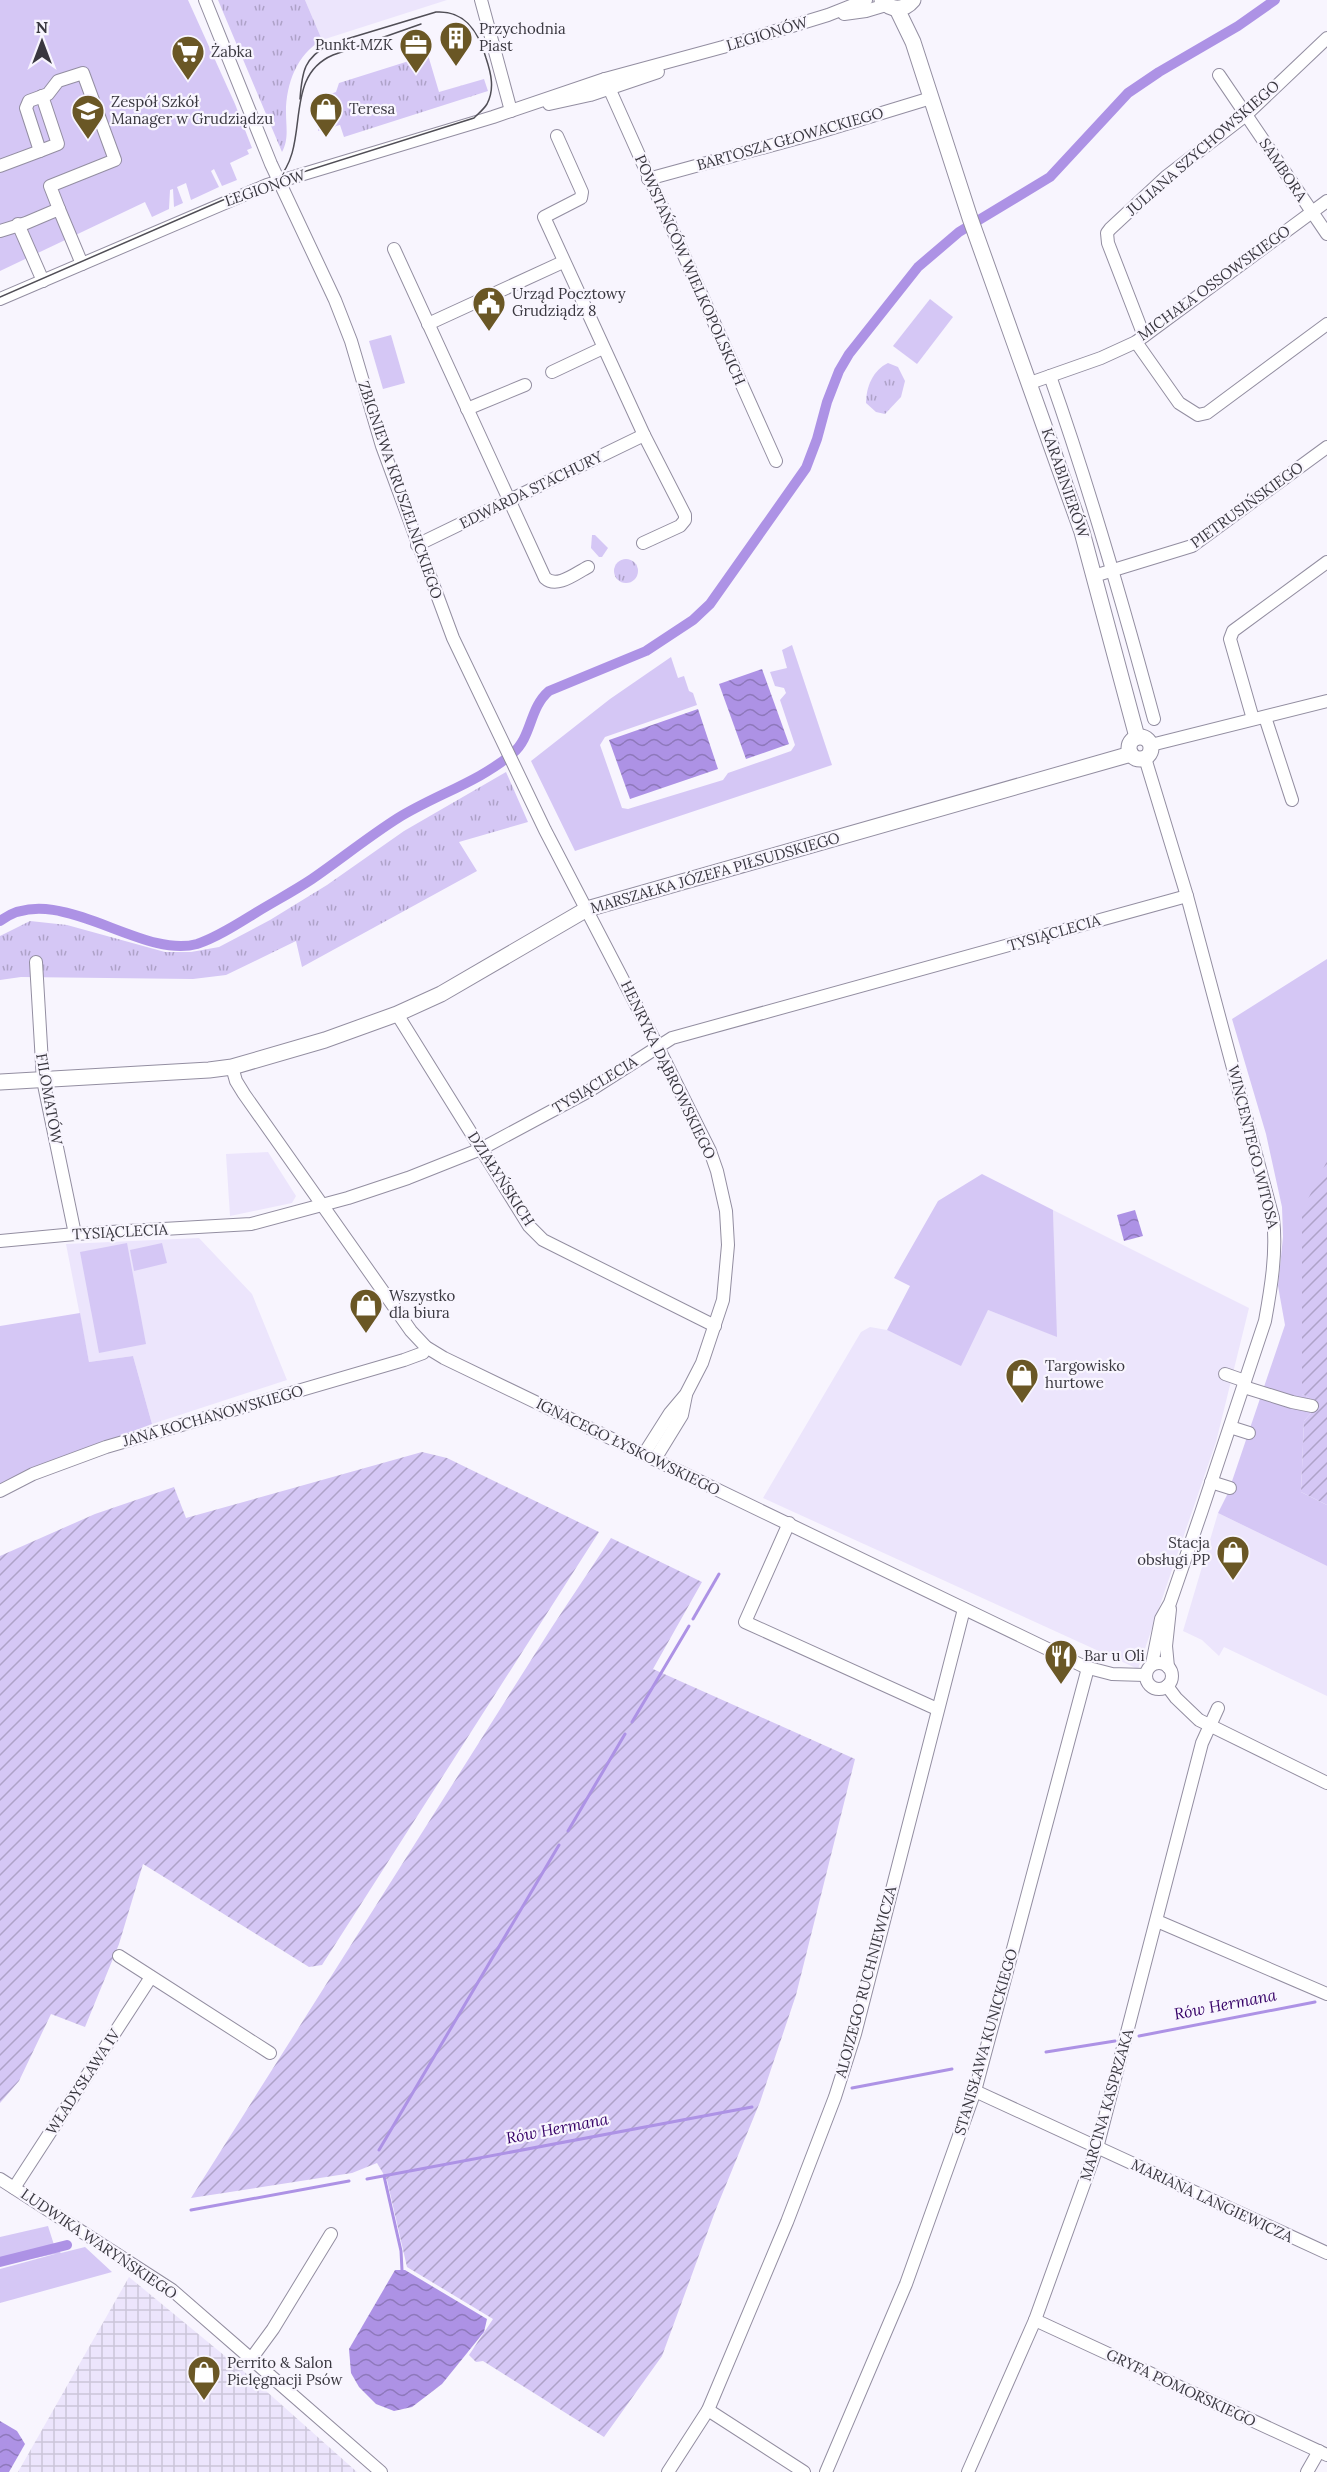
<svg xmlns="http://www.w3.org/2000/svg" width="1327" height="2472" viewBox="0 0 1327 2472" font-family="Lora,serif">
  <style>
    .built { fill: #ece5fc }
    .industrial { fill: url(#industrial-grid) }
    .grass { fill: #d5c7f5 }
    .park { fill: url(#park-tufts) }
    .garden { fill: url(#garden-furrows) }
    .water { fill: url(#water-waves) }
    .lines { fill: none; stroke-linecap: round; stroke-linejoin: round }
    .stream { stroke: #ad92e5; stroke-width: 3 }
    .canal { stroke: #ad92e5; stroke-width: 10 }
    .minor-casing { stroke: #938ea1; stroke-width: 14 }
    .major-casing { stroke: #938ea1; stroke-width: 17 }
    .minor { stroke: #fff; stroke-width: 12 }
    .major { stroke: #fff; stroke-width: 15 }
    .tram { stroke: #504e56; stroke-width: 1.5 }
    .labels { text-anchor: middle; stroke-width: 4.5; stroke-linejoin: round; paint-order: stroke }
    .poi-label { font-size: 15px; fill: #39373f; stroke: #f8f5fe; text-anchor: start }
    .street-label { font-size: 15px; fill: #39373f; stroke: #f8f5fe }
    .water-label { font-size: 16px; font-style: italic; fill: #360067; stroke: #f8f5fe }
  </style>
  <defs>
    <pattern id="industrial-grid" width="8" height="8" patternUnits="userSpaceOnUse" patternTransform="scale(1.5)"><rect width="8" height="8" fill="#ece5fc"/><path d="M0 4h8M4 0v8" fill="none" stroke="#cbc5d9"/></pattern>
    <pattern id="park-tufts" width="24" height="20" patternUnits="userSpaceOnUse" patternTransform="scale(1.5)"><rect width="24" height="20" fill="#d5c7f5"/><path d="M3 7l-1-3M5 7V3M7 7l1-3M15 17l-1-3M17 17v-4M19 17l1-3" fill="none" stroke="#aea2c8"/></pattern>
    <pattern id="garden-furrows" width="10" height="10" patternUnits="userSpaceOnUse" patternTransform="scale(1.5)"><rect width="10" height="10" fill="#d5c7f5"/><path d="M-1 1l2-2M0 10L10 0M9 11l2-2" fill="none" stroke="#aea2c8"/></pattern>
    <pattern id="water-waves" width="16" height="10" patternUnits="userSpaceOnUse" patternTransform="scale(1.5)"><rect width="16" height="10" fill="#ad92e5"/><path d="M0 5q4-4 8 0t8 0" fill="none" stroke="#8e78bb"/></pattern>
  </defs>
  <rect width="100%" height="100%" fill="#f8f5fe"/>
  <g class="built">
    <path d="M305 0H447L322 40Z"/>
    <path d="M268 1152 296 1196 292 1203 230 1216 226 1154Z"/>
    <path d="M1053 1210 1249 1308 1216 1442 1138 1669 763 1498 861 1332 870 1327 887 1330 907 1339 988 1310 1056 1336Z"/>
    <path d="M199 1238 252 1294 287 1380 152 1424 133 1356 89 1362 66 1244Z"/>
    <path d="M1218 1513 1327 1566V1696L1224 1647 1219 1656 1202 1640 1183 1631Z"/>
  </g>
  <path class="industrial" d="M129 2277 248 2375 357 2472H18Z"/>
  <g class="grass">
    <path d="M0 0H188L235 104 252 148 247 150 249 154 230 163 237 180 222 186 214 169 211 171 219 187 191 200 186 183 177 187 183 203 174 207 173 189 170 190 169 209 152 217 145 202 0 271Z"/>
    <path d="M930 299 953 317 917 364 893 346Z"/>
    <path d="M391 335 405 383 383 389 369 341Z"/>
    <path d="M792 645 832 765 575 851 531 761 610 699 671 657 678 678 684 676 689 691 693 693 697 705 605 737 600 745 622 808 628 809 723 780 728 773 791 751 795 745 780 700 786 693 784 688 775 686 770 672 787 668 782 650Z"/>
    <path d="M1327 959V1162L1303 1321 1302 1394 1313 1400 1312 1412 1304 1421 1301 1492 1327 1505V1566L1218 1513 1228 1493 1285 1325 1278 1286 1283 1237 1282 1207 1266 1134 1232 1019Z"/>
    <path d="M982 1174 1053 1210 1057 1337 988 1310 961 1366 887 1330 910 1286 894 1278 938 1201Z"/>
    <path d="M127 1243 146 1344 99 1353 80 1252Z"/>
    <path d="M162 1243 167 1263 134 1271 130 1250Z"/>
    <path d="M80 1313 89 1362 133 1356 152 1424 83 1450 0 1485V1326Z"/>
    <path d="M48 2226 55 2248 61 2253 85 2247 112 2272 0 2303V2269L55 2254 0 2265V2237Z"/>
  </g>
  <g class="park">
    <path d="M218 0H305L322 40C297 54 286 84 286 112 286 127 289 139 282 152Z"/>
    <path d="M428 55 439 92 484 79 488 91 344 137 340 125 318 131 322 97 336 92 339 83Z"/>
    <path d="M888 363 898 367 905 381 901 397 885 414 876 412 866 403C866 387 873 370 888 363Z"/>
    <path d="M592 535H595L608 548 602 557H599L591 548Z"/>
    <circle cx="626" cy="571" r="12"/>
    <path d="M506 772 528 822 459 842 477 871 302 967 296 941 226 975 193 979 21 977 0 980V936L30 921 67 925 165 952H191L219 947 270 920 327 885 404 831Z"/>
  </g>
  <g class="garden">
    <path d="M1327 1161V1505L1301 1492 1304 1421 1312 1412 1313 1400 1302 1394V1211Z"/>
    <path d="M422 1452 447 1458 599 1532 322 1965 309 1967 143 1864 119 1944 85 2027 51 2014 19 2081 0 2103V1556L95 1514 174 1487 186 1518Z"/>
    <path d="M611 1538 702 1582 653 1669 855 1759 796 1995 760 2102 716 2209 662 2356 604 2437 483 2361 476 2362 469 2355 493 2319 407 2267 387 2180 377 2163 352 2173 191 2198 552 1627Z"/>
  </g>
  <g class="water">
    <path d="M762 669 789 744 746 759 719 684Z"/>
    <path d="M698 709 718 769 630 799 609 740Z"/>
    <path d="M1135 1210 1143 1236 1124 1241 1117 1215Z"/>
    <path d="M395 2270H405L487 2319 484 2332 442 2384 412 2407 394 2411 376 2404 359 2387 351 2373 349 2349Z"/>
    <path d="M0 2421 17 2431 25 2444 9 2472H0Z"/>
  </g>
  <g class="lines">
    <g class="stream">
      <path d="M693 1619 719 1574"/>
      <path d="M632 1722 689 1626"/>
      <path d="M568 1831 625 1734"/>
      <path d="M1139 2036 1315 2002"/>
      <path d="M1046 2052 1115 2041"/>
      <path d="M852 2088 952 2069"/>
      <path d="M379 2150 559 1845"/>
      <path d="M384 2176 401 2251 402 2270"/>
      <path d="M367 2179 752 2107"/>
      <path d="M191 2210 349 2181"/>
    </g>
    <g class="canal">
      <path d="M0 921C56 879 140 960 197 944 218 937 239 923 257 912 275 901 294 891 312 879 341 859 368 837 398 818 435 795 479 782 513 753 532 737 529 708 549 691L646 651 693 620 710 604 806 468 817 439 827 402 839 371 849 354 918 267 959 232 1050 177 1128 93 1159 72 1238 26 1275 0"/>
      <path d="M0 2262 67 2245"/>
    </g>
    <defs>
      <g id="minor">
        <path d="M205 0 271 164 335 300 351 341 382 446 453 638 545 830 658 1047 710 1151 717 1171 726 1211 728 1245 723 1300 702 1363 686 1394 670 1413 644 1454"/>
        <path d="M481 0 511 111"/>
        <path d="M844 14 866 11 886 5"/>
        <path d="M1219 75 1327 234"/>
        <path d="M605 79 776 461"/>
        <path d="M549 104 590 95 658 72"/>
        <path d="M557 136 582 192 581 198 544 217 644 435 685 515V520L680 526 643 543"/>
        <path d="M40 151 58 144 42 96"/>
        <path d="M0 166 40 151 26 108 29 101 48 94 58 81 83 73 115 160 50 186 59 209"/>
        <path d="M648 179 813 134 931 98"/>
        <path d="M18 224 43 281"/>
        <path d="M0 231 26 223 59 209 82 264"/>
        <path d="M394 249 545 578C557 589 576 573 588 567"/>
        <path d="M0 299 267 185 493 117 605 79 723 47 828 15 866 0"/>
        <path d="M428 324 563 262"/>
        <path d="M1144 336 1108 243 1107 233 1110 229 1167 176 1246 115 1327 38"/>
        <path d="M1136 342 1179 403 1198 415 1207 413 1327 324"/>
        <path d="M552 372 603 348"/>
        <path d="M1050 376C1090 489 1123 604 1154 719"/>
        <path d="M1030 383 1101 358 1136 342 1327 201"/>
        <path d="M467 409 525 385"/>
        <path d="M417 545 644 435"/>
        <path d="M1094 576 1192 546 1327 447"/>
        <path d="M1265 717 1292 800"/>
        <path d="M1253 719 1230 639 1233 631 1327 562"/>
        <path d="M1151 745 1327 701"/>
        <path d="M1145 758 1187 896 1273 1218C1277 1252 1271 1288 1265 1321L1201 1513 1170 1603 1161 1619 1152 1664"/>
        <path d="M36 962 43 1080 75 1234"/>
        <path d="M397 1014 529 1226 543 1240 715 1326"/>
        <path d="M232 1067 236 1081 244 1094 411 1331 426 1347 444 1358 1085 1667 1112 1674 1145 1675"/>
        <path d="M0 1241 75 1234 251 1224 348 1198 408 1178 481 1149 589 1091 672 1038 1187 896"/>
        <path d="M1225 1374 1245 1381"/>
        <path d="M1244 1387 1292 1402 1312 1406"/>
        <path d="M1230 1427 1249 1433"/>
        <path d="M655 1459 682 1415 686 1395"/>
        <path d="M1211 1482 1230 1488"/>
        <path d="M0 1491 33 1474 106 1447 404 1360 423 1353 426 1347"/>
        <path d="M789 1523 745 1622 937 1709"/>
        <circle cx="1159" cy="1676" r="13"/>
        <path d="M1168 1667 1166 1646 1170 1609"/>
        <path d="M1167 1686 1176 1698 1199 1720 1327 1783"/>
        <path d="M1157 1921 1327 1994"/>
        <path d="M119 1956 270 2053"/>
        <path d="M975 2091 1327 2253"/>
        <path d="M0 2179 172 2290 381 2472"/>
        <path d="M14 2188 151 1977"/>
        <path d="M1035 2320 1327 2455"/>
        <path d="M251 2359 273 2329 331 2234"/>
        <path d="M708 2410 804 2472"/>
        <path d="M668 2472 708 2410 787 2222 835 2097 855 2034 964 1609"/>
        <path d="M826 2472 906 2284 975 2091 1088 1668"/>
        <path d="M968 2472 1035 2320 1097 2148 1202 1743 1218 1708"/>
        <path d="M1307 2472 1319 2451"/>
      </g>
      <g id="major">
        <path d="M882 0C891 11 904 11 913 0"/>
        <path d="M897 9 913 42 970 218 1082 532 1137 737"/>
        <circle cx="1140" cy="748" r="11"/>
        <path d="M0 1082 209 1070 232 1067 325 1040 397 1014 441 994 587 909 1131 754"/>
      </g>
    </defs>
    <use href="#minor" class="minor-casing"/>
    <use href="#major" class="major-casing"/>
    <use href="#minor" class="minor"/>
    <use href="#major" class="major"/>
    <g class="tram">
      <path d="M277 180C312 145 281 77 333 55L421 24"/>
      <path d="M0 297 246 190 474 118C479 113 484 109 487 104 495 89 491 73 486 58 479 33 466 10 436 12L330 44C304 58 302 71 300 99"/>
    </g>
  </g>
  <defs>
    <symbol id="building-pin" viewBox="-11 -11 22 30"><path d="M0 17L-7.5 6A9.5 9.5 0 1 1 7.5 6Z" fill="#6a5725" stroke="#f8f5fe"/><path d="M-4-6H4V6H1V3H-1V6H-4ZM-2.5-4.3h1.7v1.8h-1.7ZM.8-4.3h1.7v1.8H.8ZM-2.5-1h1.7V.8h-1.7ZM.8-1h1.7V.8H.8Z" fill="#fff"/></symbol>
    <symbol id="office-pin" viewBox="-11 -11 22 30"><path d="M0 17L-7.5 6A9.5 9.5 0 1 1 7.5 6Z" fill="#6a5725" stroke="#f8f5fe"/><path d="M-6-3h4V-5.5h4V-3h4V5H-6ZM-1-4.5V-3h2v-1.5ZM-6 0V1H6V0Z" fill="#fff"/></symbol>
    <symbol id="supermarket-pin" viewBox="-11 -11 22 30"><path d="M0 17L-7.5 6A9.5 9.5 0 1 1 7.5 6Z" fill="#6a5725" stroke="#f8f5fe"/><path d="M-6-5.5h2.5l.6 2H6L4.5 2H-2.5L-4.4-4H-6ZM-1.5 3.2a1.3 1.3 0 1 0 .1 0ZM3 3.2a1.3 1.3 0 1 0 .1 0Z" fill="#fff"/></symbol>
    <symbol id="shop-pin" viewBox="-11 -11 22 30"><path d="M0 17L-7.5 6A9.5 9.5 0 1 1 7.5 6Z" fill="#6a5725" stroke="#f8f5fe"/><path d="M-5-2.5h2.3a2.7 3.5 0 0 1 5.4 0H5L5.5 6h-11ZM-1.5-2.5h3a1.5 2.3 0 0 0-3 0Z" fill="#fff"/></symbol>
    <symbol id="school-pin" viewBox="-11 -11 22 30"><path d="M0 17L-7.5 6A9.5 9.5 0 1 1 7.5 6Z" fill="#6a5725" stroke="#f8f5fe"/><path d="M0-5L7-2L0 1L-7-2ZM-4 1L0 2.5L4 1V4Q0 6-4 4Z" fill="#fff"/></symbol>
    <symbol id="civic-pin" viewBox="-11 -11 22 30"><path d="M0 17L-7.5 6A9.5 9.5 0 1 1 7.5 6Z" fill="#6a5725" stroke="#f8f5fe"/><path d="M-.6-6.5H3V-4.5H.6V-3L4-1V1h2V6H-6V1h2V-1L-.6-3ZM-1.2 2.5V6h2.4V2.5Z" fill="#fff"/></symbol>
    <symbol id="restaurant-pin" viewBox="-11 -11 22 30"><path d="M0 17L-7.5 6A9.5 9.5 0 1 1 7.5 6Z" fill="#6a5725" stroke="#f8f5fe"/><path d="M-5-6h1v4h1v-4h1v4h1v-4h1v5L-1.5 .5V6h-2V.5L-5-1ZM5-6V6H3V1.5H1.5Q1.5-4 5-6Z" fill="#fff"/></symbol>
  </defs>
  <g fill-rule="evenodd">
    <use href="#building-pin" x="437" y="19" width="38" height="52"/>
    <use href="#office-pin" x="397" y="26" width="38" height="52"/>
    <use href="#supermarket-pin" x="169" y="33" width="38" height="52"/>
    <use href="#shop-pin" x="307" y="90" width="38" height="52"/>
    <use href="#school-pin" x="69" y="92" width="38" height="52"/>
    <use href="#civic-pin" x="470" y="284" width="38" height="52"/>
    <use href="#shop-pin" x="347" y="1286" width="38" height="52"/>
    <use href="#shop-pin" x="1003" y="1356" width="38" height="52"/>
    <use href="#shop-pin" x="1214" y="1533" width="38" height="52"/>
    <use href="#restaurant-pin" x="1042" y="1637" width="38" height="52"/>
    <use href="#shop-pin" x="185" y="2353" width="38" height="52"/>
  </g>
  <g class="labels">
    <g class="poi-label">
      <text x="479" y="34">Przychodnia<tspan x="479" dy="17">Piast</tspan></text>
      <text x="393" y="50" text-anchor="end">Punkt MZK</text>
      <text x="211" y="57">Żabka</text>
      <text x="111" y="107">Zespół Szkół<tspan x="111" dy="17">Manager w Grudziądzu</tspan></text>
      <text x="349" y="114">Teresa</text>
      <text x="512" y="299">Urząd Pocztowy<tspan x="512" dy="17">Grudziądz 8</tspan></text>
      <text x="389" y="1301">Wszystko<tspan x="389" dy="17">dla biura</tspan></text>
      <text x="1045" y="1371">Targowisko<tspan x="1045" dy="17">hurtowe</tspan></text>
      <text x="1210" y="1548" text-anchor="end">Stacja<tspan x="1210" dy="17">obsługi PP</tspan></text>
      <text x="1084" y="1661">Bar u Oli</text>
      <text x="227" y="2368">Perrito &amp; Salon<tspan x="227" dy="17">Pielęgnacji Psów</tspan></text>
    </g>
    <g class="street-label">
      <text transform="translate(767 34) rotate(-17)" y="5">LEGIONÓW</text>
      <text transform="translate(790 139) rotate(-16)" y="5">BARTOSZA GŁOWACKIEGO</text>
      <text transform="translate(1203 148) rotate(-41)" y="5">JULIANA SZYCHOWSKIEGO</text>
      <text transform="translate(1283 170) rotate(56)" y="5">SAMBORA</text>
      <text transform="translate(265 188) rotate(-19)" y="5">LEGIONÓW</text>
      <text transform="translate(690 270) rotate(66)" y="5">POWSTAŃCÓW WIELKOPOLSKICH</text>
      <text transform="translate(1214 283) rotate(-36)" y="5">MICHAŁA OSSOWSKIEGO</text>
      <text transform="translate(1065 483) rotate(71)" y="5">KARABINIERÓW</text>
      <text transform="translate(400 490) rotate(71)" y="5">ZBIGNIEWA KRUSZELNICKIEGO</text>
      <text transform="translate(531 490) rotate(-26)" y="5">EDWARDA STACHURY</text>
      <text transform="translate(1247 505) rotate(-36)" y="5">PIETRUSIŃSKIEGO</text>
      <text transform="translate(715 873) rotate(-16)" y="5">MARSZAŁKA JÓZEFA PIŁSUDSKIEGO</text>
      <text transform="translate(1054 933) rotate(-16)" y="5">TYSIĄCLECIA</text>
      <text transform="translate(668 1070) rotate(64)" y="5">HENRYKA DĄBROWSKIEGO</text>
      <text transform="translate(595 1085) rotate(-31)" y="5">TYSIĄCLECIA</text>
      <text transform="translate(49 1099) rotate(80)" y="5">FILOMATÓW</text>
      <text transform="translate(1253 1147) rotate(76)" y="5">WINCENTEGO WITOSA</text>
      <text transform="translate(501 1179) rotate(57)" y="5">DZIAŁYŃSKICH</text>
      <text transform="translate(120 1232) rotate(-3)" y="5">TYSIĄCLECIA</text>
      <text transform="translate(213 1416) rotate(-16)" y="5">JANA KOCHANOWSKIEGO</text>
      <text transform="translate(628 1447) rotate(26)" y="5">IGNACEGO ŁYSKOWSKIEGO</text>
      <text transform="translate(866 1982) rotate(-75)" y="5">ALOJZEGO RUCHNIEWICZA</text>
      <text transform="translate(986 2042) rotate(-74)" y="5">STANISŁAWA KUNICKIEGO</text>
      <text transform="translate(83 2082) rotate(-57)" y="5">WŁADYSŁAWA IV</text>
      <text transform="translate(1107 2105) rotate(-74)" y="5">MARCINA KASPRZAKA</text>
      <text transform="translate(1212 2201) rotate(25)" y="5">MARIANA LANGIEWICZA</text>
      <text transform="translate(99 2244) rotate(34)" y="5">LUDWIKA WARYŃSKIEGO</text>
      <text transform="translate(1181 2388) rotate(25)" y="5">GRYFA POMORSKIEGO</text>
    </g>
    <g class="water-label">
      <text transform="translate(1225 2004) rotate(-11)" y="6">Rów Hermana</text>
      <text transform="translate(557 2128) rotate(-11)" y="6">Rów Hermana</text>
    </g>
  </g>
  <g transform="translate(42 42)" stroke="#f8f5fe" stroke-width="4.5" paint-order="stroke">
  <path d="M0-4.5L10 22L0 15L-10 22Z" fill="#39373f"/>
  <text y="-9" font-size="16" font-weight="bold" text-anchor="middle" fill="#39373f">N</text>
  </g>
</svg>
